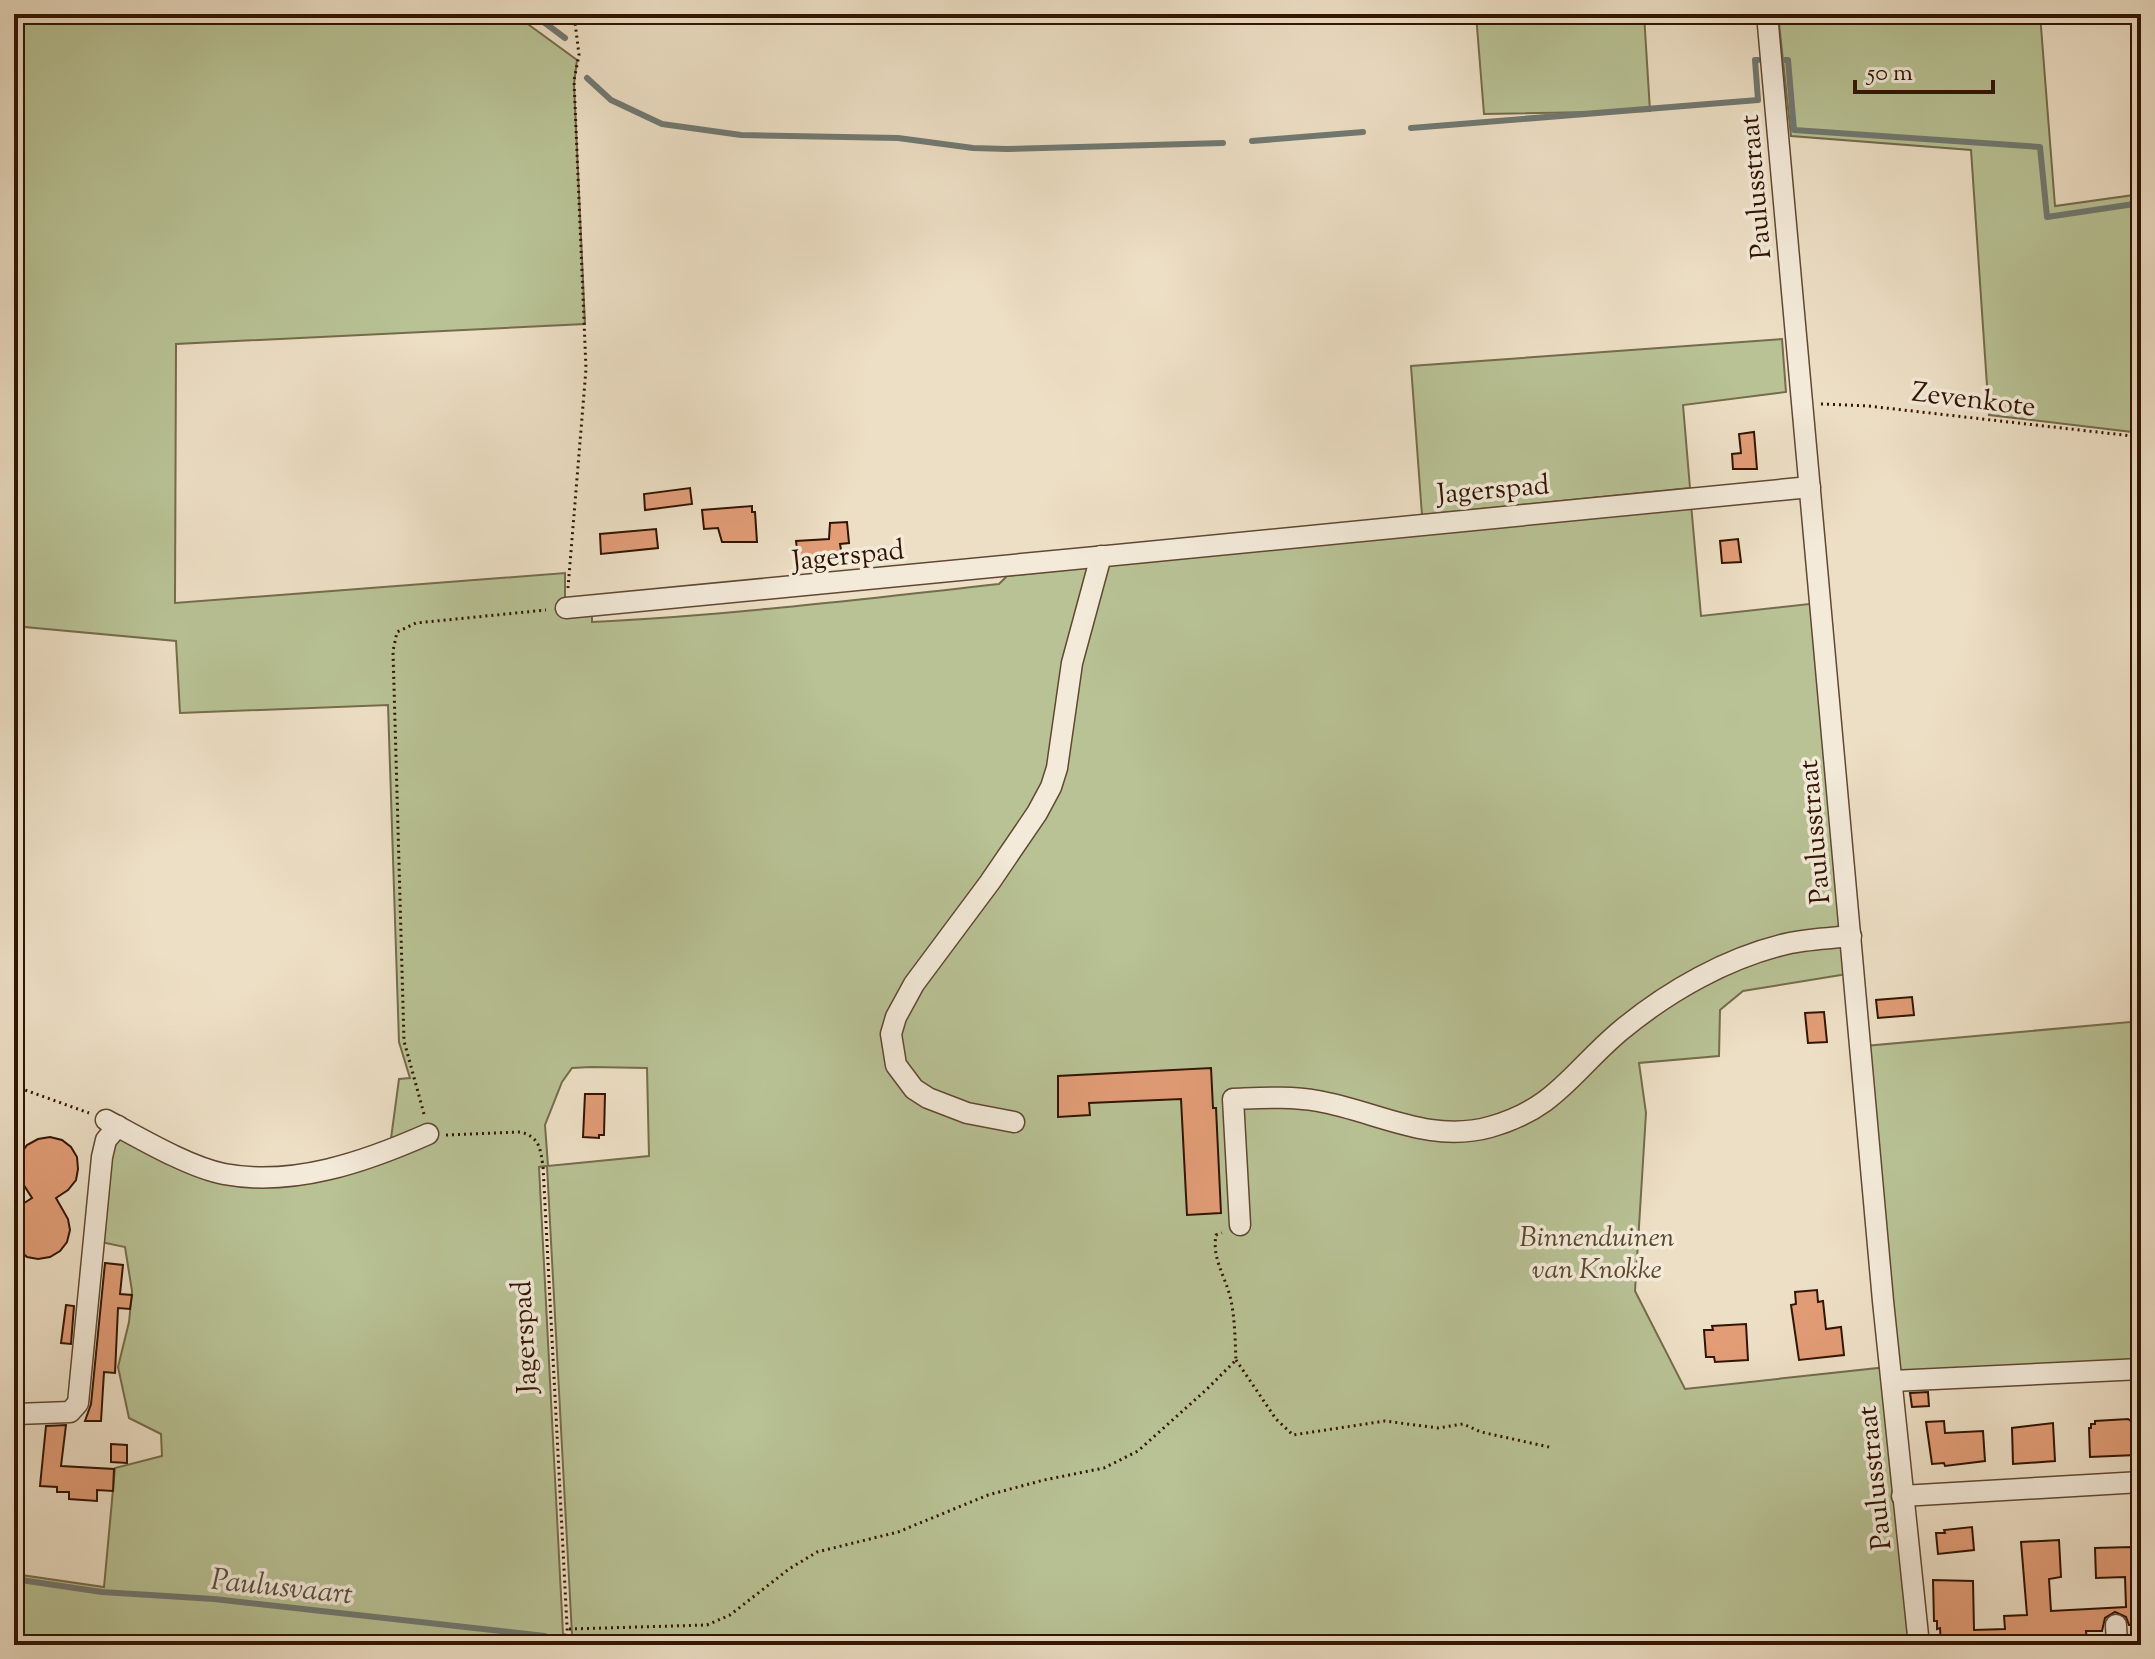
<svg xmlns="http://www.w3.org/2000/svg" width="2155" height="1659" viewBox="0 0 2155 1659" font-family="'Sorts Mill Goudy',serif">
  <style>
    .green { fill: #b8c295; stroke: #756c4b; stroke-width: 2; fill-rule: evenodd }
    .lines { fill: none; stroke-linecap: round; stroke-linejoin: round }
    .stream { stroke: #717972; stroke-width: 6 }
    .building { fill: #e29d77; stroke: #321501; stroke-width: 2 }
    .minor-casing { stroke: #614832; stroke-width: 23 }
    .path { stroke: #321501; stroke-width: 3; stroke-dasharray: 2 4; stroke-linecap: butt }
    .minor { stroke: #f3ead9; stroke-width: 20 }
    .labels { text-anchor: middle; stroke-width: 7; stroke-linejoin: round; paint-order: stroke }
    .street-label { font-size: 28px; fill: #321501; stroke: #f3ead9 }
    .park-label { font-size: 28px; font-style: italic; fill: #5a492d; stroke: #f3ead9 }
    .water-label { font-size: 30px; font-style: italic; fill: #574f43; stroke: #f3ead9 }
  </style>
  <rect width="100%" height="100%" fill="#eddfc5"/>
  <filter id="stains"><feTurbulence type="fractalNoise" baseFrequency=".0025" numOctaves="4"/><feColorMatrix values="0 0 0 0 .2 0 0 0 0 .09 0 0 0 0 .02 0 0 0 .5 -.17"/></filter>
  <radialGradient id="worn" r=".72"><stop offset=".6" stop-color="#630" stop-opacity="0"/><stop offset="1" stop-color="#630" stop-opacity=".3"/></radialGradient>
  <g class="green">
    <path d="M14 14H514L577 60 574 84 585 324 176 344 175 603 565 573V612L592 616V622C729 615 864 599 999 584L1007 576 1691 504 1701 616 1827 602 1860 968 1841 975 1743 991 1720 1010 1719 1056 1639 1063 1646 1113 1635 1291 1685 1389 1896 1366 1865 1046 2141 1021V1364L1898 1379 1926 1645H14V1574L104 1587 115 1468 162 1456 161 1434 129 1418 118 1367 129 1322 132 1291 125 1247 96 1241 108 1150 122 1135 253 1180 390 1146 399 1079 410 1078 399 1042 388 705 180 713 176 641 14 626ZM591 1067 647 1068 649 1156 548 1166 545 1125 562 1082 572 1068ZM547 1166 572 1635V1636L563 1634 539 1167Z"/>
    <path d="M1476 14H1644L1650 111 1484 114Z"/>
    <path d="M1778 14H2040L2055 206 2141 194V433L1989 415 1971 150 1791 136Z"/>
    <path d="M1782 339 1786 392 1683 405 1690 488 1422 515 1411 366Z"/>
  </g>
  <g class="lines">
    <g class="stream">
      <path d="M533 14 565 38"/>
      <path d="M1785 60H1788L1794 130 2040 147 2047 217 2141 203"/>
      <path d="M587 78 611 100 662 124 741 135 898 138 973 148 1007 149 1223 143"/>
      <path d="M1411 128 1758 100 1755 60H1758"/>
      <path d="M1252 141 1363 132"/>
      <path d="M14 1579 102 1592 214 1599 545 1636"/>
      <path d="M576 1640 724 1644"/>
      <path d="M769 1644 773 1645"/>
    </g>
  </g>
  <g class="building">
    <path d="M1754 432 1757 469H1733L1732 454 1741 453 1739 434Z"/>
    <path d="M690 488 692 504 645 510 644 494Z"/>
    <path d="M752 506V512H755L757 542H722L718 528 704 529 702 510Z"/>
    <path d="M847 522 849 543 840 544 842 556 807 560 806 556H798L796 541 829 539 830 523Z"/>
    <path d="M656 529 658 548 601 554 600 534Z"/>
    <path d="M1738 539 1741 562 1722 563 1720 541Z"/>
    <path d="M1912 997 1914 1015 1878 1018 1876 1000Z"/>
    <path d="M1824 1012 1827 1042 1808 1043 1805 1013Z"/>
    <path d="M1211 1068 1213 1108H1216L1221 1213 1187 1215 1181 1099 1089 1103 1090 1115 1058 1117V1076Z"/>
    <path d="M585 1094H605L604 1135H599V1138L583 1137Z"/>
    <path d="M50 1137 62 1140 71 1147 77 1157 78 1169 76 1180 68 1190 56 1198 68 1219 70 1230 67 1242 60 1251 50 1257 38 1259 27 1257 14 1245V1213L18 1207 32 1198 20 1179 17 1167 20 1155 27 1145 38 1139Z"/>
    <path d="M105 1263 123 1265 120 1294 132 1295 130 1309 118 1308 115 1373 104 1372 101 1421H85L91 1404Z"/>
    <path d="M1817 1290 1818 1302 1823 1301 1826 1329 1841 1327 1844 1355 1799 1360 1791 1305 1796 1304 1795 1292Z"/>
    <path d="M66 1305 74 1306 71 1344 61 1343Z"/>
    <path d="M1746 1324 1748 1360 1715 1362 1714 1357H1706L1704 1330H1713L1712 1326Z"/>
    <path d="M1928 1392 1929 1406 1912 1407 1910 1393Z"/>
    <path d="M2128 1419 2131 1421 2132 1426H2138L2139 1447H2135L2136 1455 2090 1457 2089 1428H2091V1424H2095V1421Z"/>
    <path d="M1944 1421 1945 1433 1983 1431 1985 1461 1945 1466 1944 1463 1932 1464 1926 1422Z"/>
    <path d="M2053 1423 2055 1461 2013 1464 2012 1428Z"/>
    <path d="M66 1425 61 1466 114 1469 113 1491 97 1490V1501L69 1499V1492H57V1487L40 1486 46 1426Z"/>
    <path d="M111 1444 127 1445V1463L111 1462Z"/>
    <path d="M1972 1527 1974 1550 1938 1554 1936 1533H1945L1944 1530Z"/>
    <path d="M2059 1540 2061 1577 2049 1579 2051 1611 2126 1607 2125 1577 2096 1578 2095 1548 2132 1547 2133 1576 2141 1575V1624L2129 1625 2126 1617 2115 1612 2105 1618 2102 1631H2086L2087 1642 1941 1645 1940 1628 1937 1629V1621H1934L1933 1580 1973 1581 1974 1630 2005 1629 2004 1616 2027 1615 2021 1542Z"/>
  </g>
  <g class="lines">
    <defs>
      <g id="minor">
        <path d="M1767 14 1883 1301 1919 1645"/>
        <path d="M566 608C981 570 1395 526 1810 487"/>
        <path d="M106 1120C138 1137 188 1167 224 1174 293 1187 365 1162 428 1134"/>
        <path d="M1014 1122 967 1113 928 1098 914 1089 896 1065 891 1034 896 1017 914 984 990 882 1037 813 1051 787 1057 768 1072 663 1101 556"/>
        <path d="M1240 1225 1233 1099C1262 1098 1290 1096 1318 1101 1376 1111 1429 1144 1490 1127 1555 1109 1572 1072 1619 1032 1668 991 1728 957 1790 943 1810 939 1831 938 1851 936"/>
        <path d="M1892 1381 2141 1369"/>
        <path d="M14 1418 16 1414 70 1412 78 1403 102 1157 106 1140 118 1126"/>
        <path d="M1902 1496 2141 1482"/>
        <path d="M2116 1625 2117 1645"/>
      </g>
    </defs>
    <use href="#minor" class="minor-casing"/>
    <g class="path">
      <path d="M1821 404 1868 406 2141 437"/>
      <path d="M568 588 586 369 574 80 579 55 574 14"/>
      <path d="M14 1086 89 1113"/>
      <path d="M424 1114 404 1041 393 651 397 632 416 623 546 610"/>
      <path d="M446 1135 521 1132C540 1138 540 1148 543 1166L568 1645"/>
      <path d="M1236 1360 1276 1419 1293 1435 1385 1421 1438 1428 1463 1424 1481 1432 1549 1447"/>
      <path d="M569 1629 707 1625 730 1615 789 1569 817 1552 898 1532 988 1495 1044 1480 1104 1468 1138 1451 1206 1390 1236 1360C1235 1339 1235 1317 1230 1296 1224 1274 1212 1258 1216 1235L1222 1233"/>
    </g>
    <use href="#minor" class="minor"/>
  </g>
  <g class="labels">
    <g class="street-label">
      <text transform="translate(1754 187) rotate(-95)" y="10">Paulusstraat</text>
      <text transform="translate(1974 398) rotate(7)" y="10">Zevenkote</text>
      <text transform="translate(1493 488) rotate(-5)" y="10">Jagerspad</text>
      <text transform="translate(848 554) rotate(-6)" y="10">Jagerspad</text>
      <text transform="translate(1813 832) rotate(-95)" y="10">Paulusstraat</text>
      <text transform="translate(523 1337) rotate(-93)" y="10">Jagerspad</text>
      <text transform="translate(1873 1478) rotate(-96)" y="10">Paulusstraat</text>
    </g>
    <g class="park-label">
      <text x="1597" y="1246">Binnenduinen<tspan x="1597" dy="32">van Knokke</tspan></text>
    </g>
    <g class="water-label">
      <text transform="translate(282 1586) rotate(6)" y="10">Paulusvaart</text>
    </g>
  </g>
  <rect width="2155" height="1659" fill="none" stroke="#eddfc5" stroke-width="48"/>
  <rect x="16" y="16" width="2123" height="1627" fill="none" stroke="#321501" stroke-width="4"/>
  <rect x="24" y="24" width="2107" height="1611" fill="none" stroke="#321501" stroke-width="2"/>
  <path d="M1855 80v12h138v-12" fill="none" stroke="#321501" stroke-width="4"/>
  <text x="1867" y="80" font-size="24" fill="#321501" stroke="#f3ead9" stroke-width="6" paint-order="stroke">50 m</text>
  <rect width="100%" height="100%" filter="url(#stains)"/>
  <rect width="100%" height="100%" fill="url(#worn)"/>
</svg>
